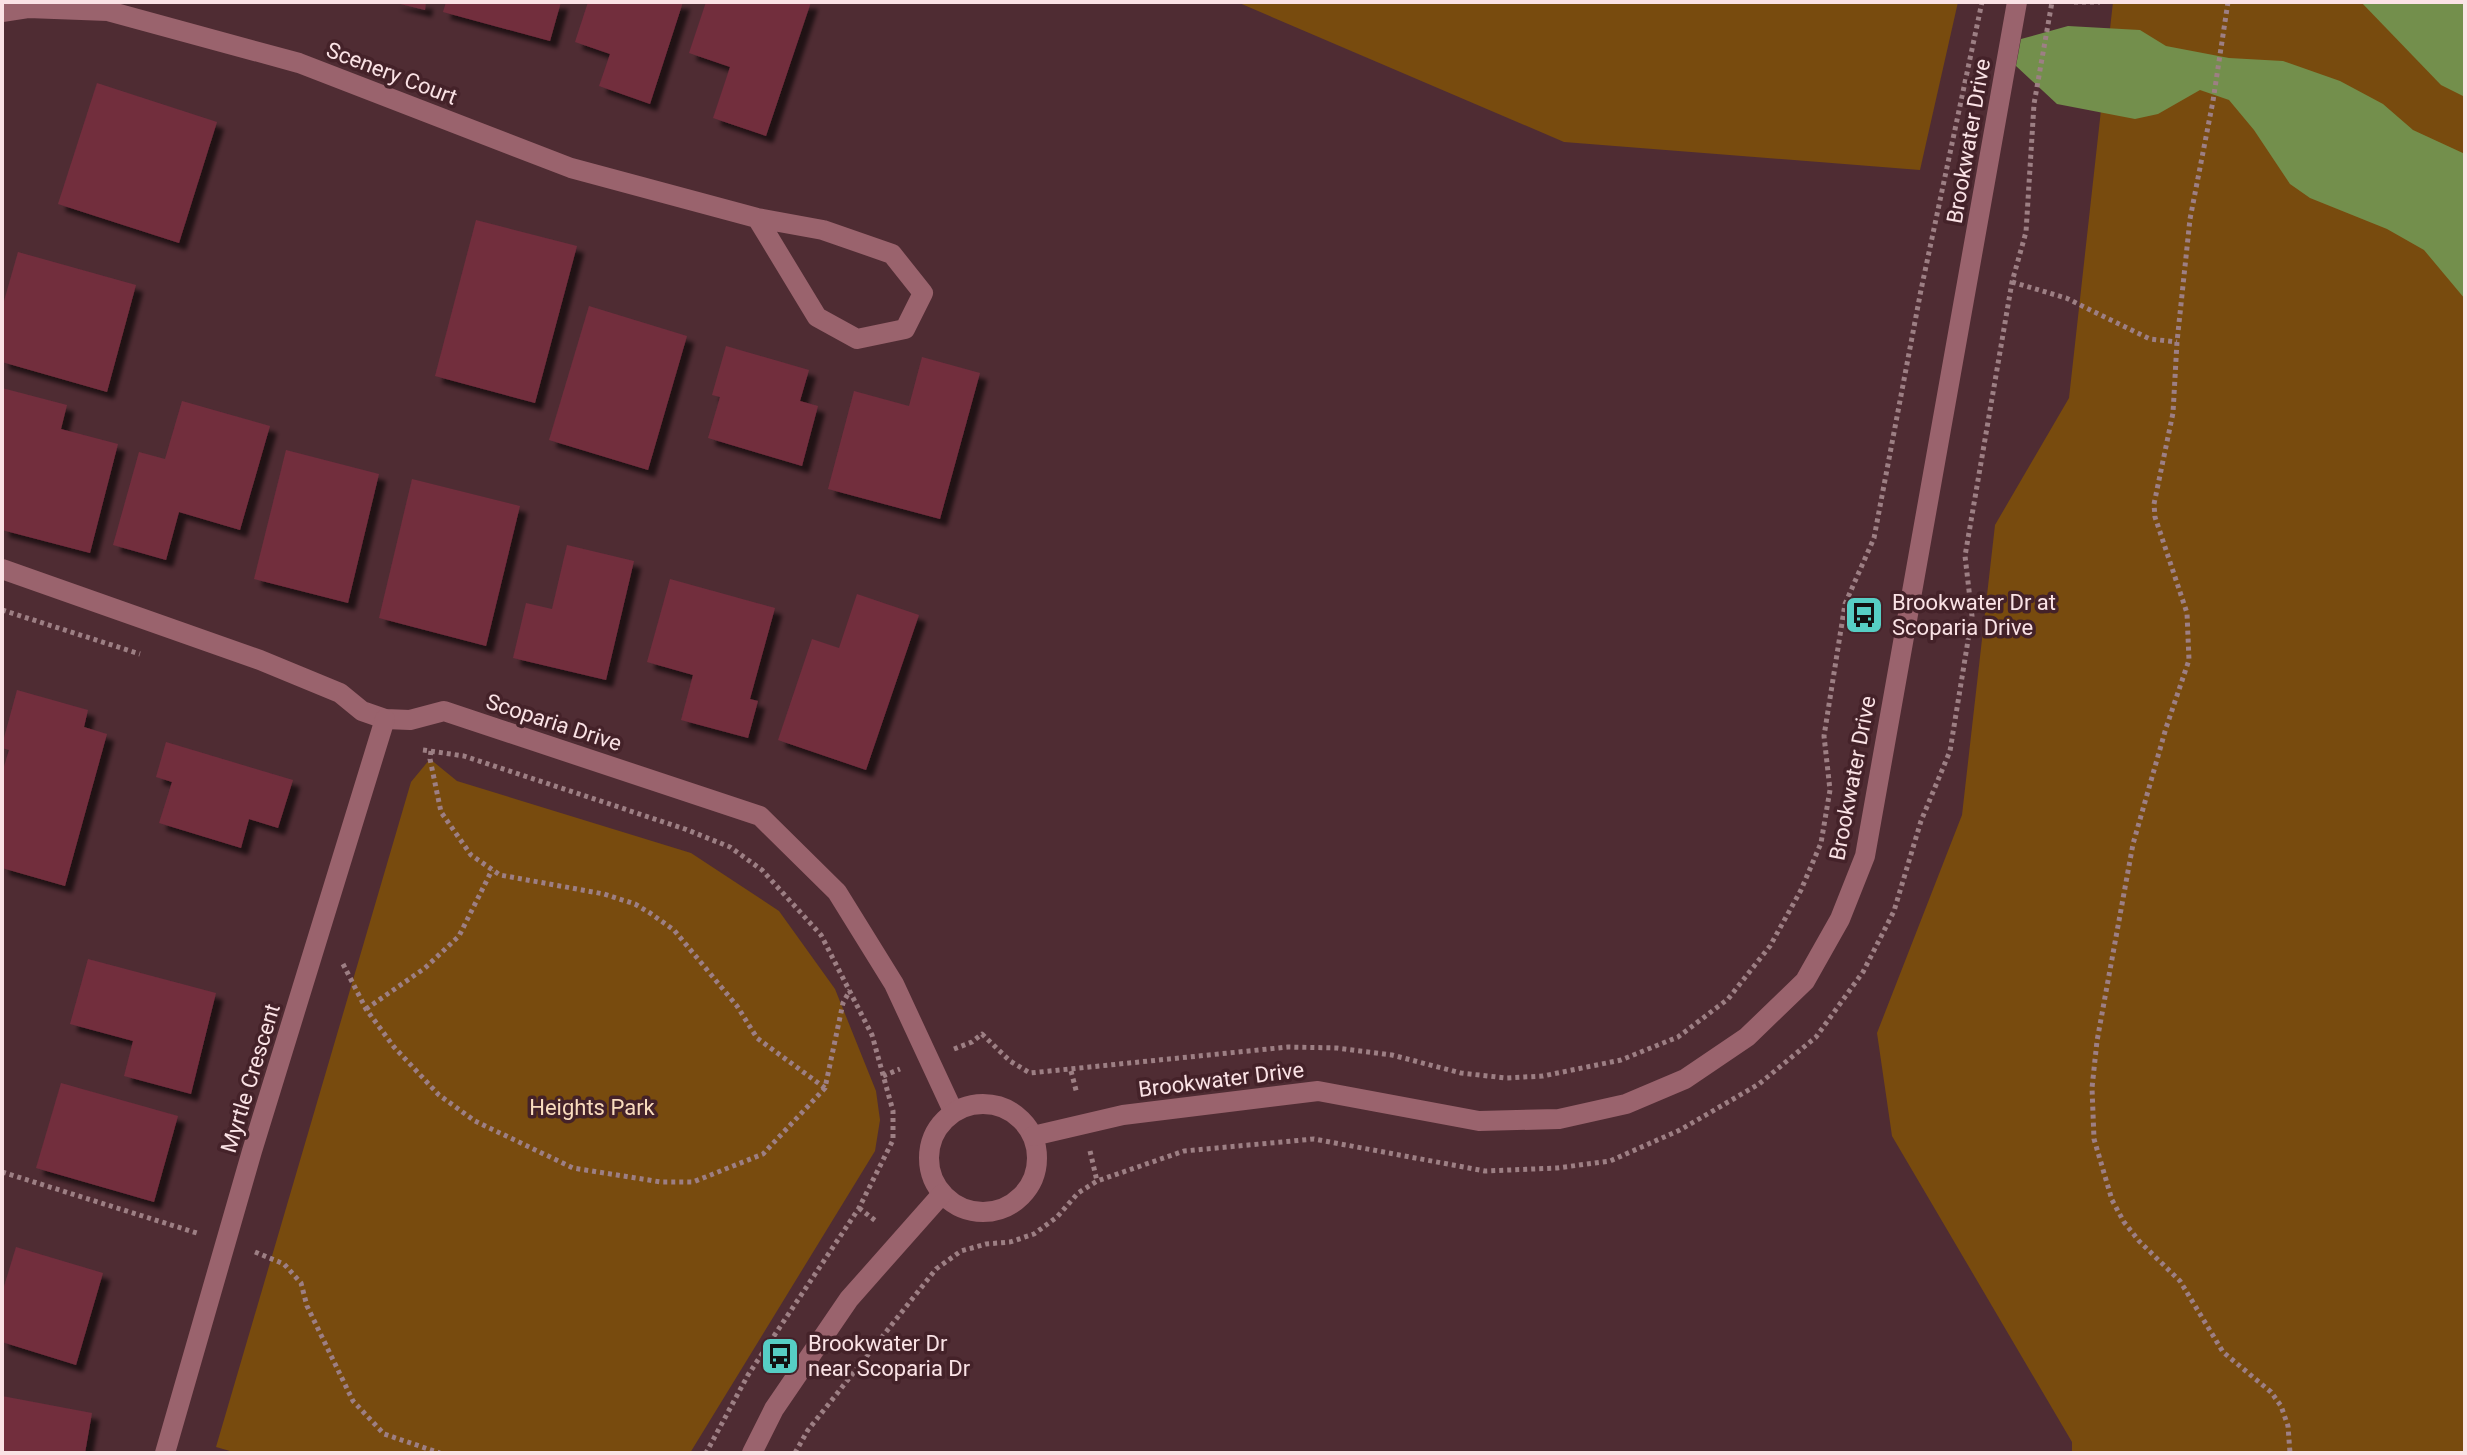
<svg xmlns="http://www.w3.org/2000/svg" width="2467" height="1455" viewBox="0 0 2467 1455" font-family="Roboto,sans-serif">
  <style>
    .green { fill: #784b0e }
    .water { fill: #738f4c }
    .building { fill: #722d3e; filter: url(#shadow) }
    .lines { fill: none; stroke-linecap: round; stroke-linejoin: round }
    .path { stroke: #9d7f84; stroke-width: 5; stroke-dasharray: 4 4; stroke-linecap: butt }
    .minor { stroke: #9a636d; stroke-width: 20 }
    .labels { text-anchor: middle; stroke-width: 7; stroke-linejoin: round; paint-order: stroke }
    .street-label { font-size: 22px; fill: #fae2e5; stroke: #442229 }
    .poi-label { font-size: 22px; fill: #fae2e5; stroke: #442229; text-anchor: start }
    .park-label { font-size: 22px; fill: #f9dcbe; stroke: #442229 }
  </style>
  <defs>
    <filter id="shadow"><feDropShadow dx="7" dy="7" stdDeviation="2" flood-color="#0009"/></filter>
  </defs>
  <rect width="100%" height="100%" fill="#4f2c33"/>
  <g class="green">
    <path d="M1237 2H1958L1920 170 1564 142Z"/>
    <path d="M2113 2H2465V1453H2072V1442L1892 1136 1877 1033 1962 815 1995 525 2069 398Z"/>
    <path d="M430 759 457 781 691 853 779 911 835 989 876 1091 880 1120 875 1151 690 1453H237L216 1447 411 782Z"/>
  </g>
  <g class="water">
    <path d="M2361 2H2465V97L2441 85Z"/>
    <path d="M2068 26 2140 30 2166 46 2229 58 2283 61 2340 81 2383 104 2413 130 2465 154V299L2424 250 2387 229 2310 198 2290 184 2254 130 2229 100 2200 90 2158 114 2135 119 2057 104 2016 66 2021 39Z"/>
  </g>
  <g class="building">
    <path d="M392 2H426L425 10Z"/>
    <path d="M446 2H561L550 41 443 12Z"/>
    <path d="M588 2H683L650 104 599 86 610 54 575 42Z"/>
    <path d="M706 2H811L766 136 713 118 730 67 689 53Z"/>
    <path d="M97 83 217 122 179 243 58 204Z"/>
    <path d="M476 220 577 246 535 403 435 376Z"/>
    <path d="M18 252 136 285 107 392 2 362V308Z"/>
    <path d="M589 306 687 336 648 470 549 440Z"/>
    <path d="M726 346 809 370 800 401 818 406 802 466 708 438 720 397 712 395Z"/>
    <path d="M922 357 980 373 940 519 828 489 854 391 909 406Z"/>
    <path d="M2 388 67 405 61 429 118 444 90 553 2 530Z"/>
    <path d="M182 401 270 426 240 530 179 512 166 560 113 545 139 452 165 459Z"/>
    <path d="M286 450 379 474 348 603 254 579Z"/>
    <path d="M412 479 520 506 486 646 379 618Z"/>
    <path d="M567 545 634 561 606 680 513 658 526 603 552 609Z"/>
    <path d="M670 579 775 608 750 699 758 701 748 738 681 720 693 675 647 662Z"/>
    <path d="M857 594 919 615 866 770 778 740 812 639 839 648Z"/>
    <path d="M17 690 88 710 84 727 107 734 65 886 2 868V773L9 750 2 748V745Z"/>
    <path d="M166 742 293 780 278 828 249 819 241 848 159 823 172 782 156 777Z"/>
    <path d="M88 959 216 993 191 1094 124 1076 133 1041 70 1024Z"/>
    <path d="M61 1083 178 1116 154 1202 36 1168Z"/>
    <path d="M16 1247 103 1273 76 1365 2 1342V1293Z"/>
    <path d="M2 1396 92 1413 85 1453H2Z"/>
  </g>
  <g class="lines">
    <g class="path">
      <path d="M2074 2H2100"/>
      <path d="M2228 2 2213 101 2190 219 2177 342 2173 413 2154 504 2155 517 2187 613 2189 660 2166 728 2133 844 2097 1041 2092 1088 2094 1139 2112 1200 2124 1222 2139 1241 2180 1281 2223 1352 2271 1392 2281 1406 2288 1426 2290 1453"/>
      <path d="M2012 282 2066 298 2150 339 2177 342"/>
      <path d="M2 610 140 654"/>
      <path d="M423 750 464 756 685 829 730 847 762 870 821 935 872 1035 893 1111V1140L859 1208 748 1375 706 1453"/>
      <path d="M431 751 430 759 441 812 471 855 500 875 604 894 635 904 650 913 674 930 737 1006 757 1038 825 1088"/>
      <path d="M343 964 366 1009 394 1047 439 1095 475 1121 573 1168 661 1182H693L763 1154 825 1088 843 1003 850 990"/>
      <path d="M366 1009 425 968 459 936 492 870"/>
      <path d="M954 1049 972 1042 982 1034 1010 1061 1030 1073 1288 1047 1337 1048 1392 1055 1461 1073 1506 1078 1543 1076 1621 1060 1678 1037 1728 999 1770 946 1801 890 1821 843 1830 790 1824 736 1845 604 1874 538 1921 290 1982 2"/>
      <path d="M1071 1071 1077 1094"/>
      <path d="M883 1076 900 1069"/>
      <path d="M1090 1151 1097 1181"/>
      <path d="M2 1172 200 1234"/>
      <path d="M859 1208 877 1222"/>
      <path d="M255 1252 284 1264 301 1283 307 1306 353 1401 384 1434 440 1453"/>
      <path d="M795 1453 808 1430 936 1269 961 1251 986 1244 1010 1242 1034 1234 1057 1217 1078 1193 1097 1181 1184 1151 1314 1139 1485 1171 1557 1168 1610 1161 1680 1130 1759 1084 1816 1037 1863 972 1894 911 1921 821 1950 751 1972 616 1965 556 2012 282 2026 232 2034 104 2052 2"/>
    </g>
    <g class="minor">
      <path d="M2 12 28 8 108 11 299 63 571 168 757 218 823 230 892 254 923 293 905 329 857 339 817 317 757 218"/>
      <path d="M2 569 260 660 340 693 362 711 385 719 410 720 444 711 760 816 837 892 894 984 953 1111"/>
      <circle cx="983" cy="1158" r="54"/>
      <path d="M1033 1136 1123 1115 1318 1091 1479 1121 1559 1119 1626 1104 1685 1079 1747 1037 1805 981 1840 919 1865 856 2017 2"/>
      <path d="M165 1453 252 1151 385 719"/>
      <path d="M752 1453 774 1409 849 1299 942 1194"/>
    </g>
  </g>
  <defs>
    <symbol id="bus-square" viewBox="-11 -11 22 22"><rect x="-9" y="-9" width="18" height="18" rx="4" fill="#56cec4" stroke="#442229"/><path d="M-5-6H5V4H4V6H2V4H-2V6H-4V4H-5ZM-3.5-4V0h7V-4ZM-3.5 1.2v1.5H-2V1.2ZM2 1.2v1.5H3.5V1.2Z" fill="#111"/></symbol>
  </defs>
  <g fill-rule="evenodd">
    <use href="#bus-square" x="1842" y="593" width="44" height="44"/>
    <use href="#bus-square" x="758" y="1334" width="44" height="44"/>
  </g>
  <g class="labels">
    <g class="street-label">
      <text transform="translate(392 73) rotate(21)" y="8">Scenery Court</text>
      <text transform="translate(1968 141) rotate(-80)" y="8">Brookwater Drive</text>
      <text transform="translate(554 722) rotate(18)" y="8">Scoparia Drive</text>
      <text transform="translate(1852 778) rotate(-79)" y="8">Brookwater Drive</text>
      <text transform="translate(250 1078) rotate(-73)" y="8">Myrtle Crescent</text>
      <text transform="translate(1221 1079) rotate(-7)" y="8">Brookwater Drive</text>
    </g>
    <g class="poi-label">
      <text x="1892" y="610">Brookwater Dr at<tspan x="1892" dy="25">Scoparia Drive</tspan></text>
      <text x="808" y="1351">Brookwater Dr<tspan x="808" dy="25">near Scoparia Dr</tspan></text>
    </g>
    <g class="park-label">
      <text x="592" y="1115">Heights Park</text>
    </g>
  </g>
  <rect width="2467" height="1455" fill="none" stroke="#fae2e5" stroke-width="8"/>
</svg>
